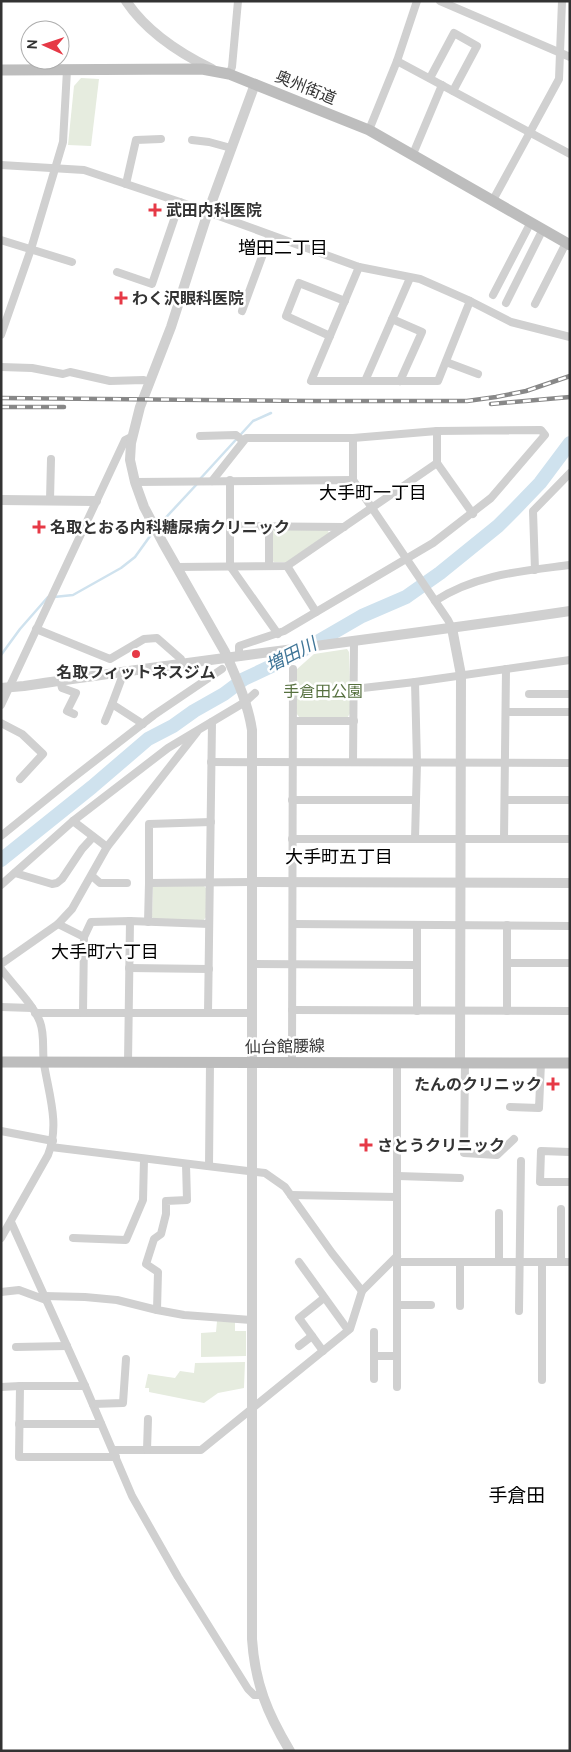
<svg xmlns="http://www.w3.org/2000/svg" width="571" height="1752" viewBox="0 0 571 1752" font-family="Cabin,'Noto Sans JP',sans-serif">
  <style>
    .green { fill: #e6ecdf }
    .lines { fill: none; stroke-linecap: round; stroke-linejoin: round }
    .stream { stroke: #cfe2ee; stroke-width: 2.5 }
    .river { stroke: #cfe2ee; stroke-width: 14 }
    .minor { stroke: #d0d0d0; stroke-width: 8 }
    .tertiary { stroke: #d0d0d0; stroke-width: 10 }
    .secondary { stroke: #bdbdbd; stroke-width: 11 }
    .rail-casing { stroke: #888; stroke-width: 4.5 }
    .rail { stroke: #fff; stroke-width: 2.5; stroke-dasharray: 8; stroke-linecap: butt }
    .poi-dot { fill: #e63946; stroke: #fff; stroke-width: 2 }
    .labels { text-anchor: middle; stroke-width: 5; stroke-linejoin: round; paint-order: stroke }
    .street-label { font-size: 16px; fill: #333; stroke: #fff }
    .poi-label { font-size: 16px; font-weight: bold; fill: #333; stroke: #fff; text-anchor: start }
    .park-label { font-size: 16px; fill: #56703f; stroke: #fff }
    .neighbourhood-label { font-size: 18px; fill: #000; stroke: #fff }
    .water-label { font-size: 18px; font-style: italic; fill: #3f7597; stroke: #fff }
    .quarter-label { font-size: 19px; fill: #000; stroke: #fff }
  </style>
  <rect width="100%" height="100%" fill="#fff"/>
  <g class="green">
    <path d="M81 78 99 79 91 146 68 145 74 86Z"/>
    <path d="M275 529H327L329 533 287 562H274L271 560 272 533Z"/>
    <path d="M347 649 349 652 351 712 347 718H300L296 713V670L314 654Z"/>
    <path d="M153 886H204L207 889 206 917 203 921 154 920 152 917Z"/>
    <path d="M217 1321 235 1322V1331H246V1356L201 1357V1333L216 1332Z"/>
    <path d="M245 1362 244 1388 218 1393 204 1403 149 1392V1388H145L148 1374 175 1378 180 1371 194 1373 195 1363Z"/>
  </g>
  <g class="lines">
    <g class="stream">
      <path d="M200 479 253 421 271 413"/>
      <path d="M158 526 197 484"/>
      <path d="M54 597 73 595 121 568 135 557 153 532"/>
      <path d="M1 655 20 629 48 597"/>
    </g>
    <path class="river" d="M1 860 92 787 148 739 173 726 194 711 224 694 244 679 293 656 362 616 406 597 440 573 498 526 515 509 540 483 570 443"/>
    <g class="minor">
      <path d="M440 1 570 57"/>
      <path d="M397 61 570 154"/>
      <path d="M229 74 232 67 238 1"/>
      <path d="M430 78 454 33 477 46 453 91"/>
      <path d="M369 130 397 61 417 1"/>
      <path d="M192 140 209 142 231 148"/>
      <path d="M413 154 442 85"/>
      <path d="M1 165 84 170 180 202 359 267 420 279 470 301 511 322 570 337"/>
      <path d="M126 184 136 140 161 139"/>
      <path d="M493 200 559 79 562 1"/>
      <path d="M1 240 72 262"/>
      <path d="M359 267 311 381H365L410 278"/>
      <path d="M117 272 152 284 180 202"/>
      <path d="M493 295 531 222"/>
      <path d="M506 303 543 229"/>
      <path d="M535 304 566 243"/>
      <path d="M242 311 270 235"/>
      <path d="M392 319 422 332 400 381"/>
      <path d="M1 335 31 249 63 142 67 70"/>
      <path d="M330 336 286 316 299 283 345 301"/>
      <path d="M446 362 478 374"/>
      <path d="M1 367 32 368 63 374 70 372 110 381 144 380 150 383"/>
      <path d="M365 381H438L470 301"/>
      <path d="M437 431V463L473 514"/>
      <path d="M200 436 236 435 243 441"/>
      <path d="M353 438V480"/>
      <path d="M230 480V566L278 634"/>
      <path d="M212 481 246 438H353L437 431 541 430 545 435 491 498 433 543 284 631 239 646V657"/>
      <path d="M135 482 353 480 448 620 452 628"/>
      <path d="M50 500 51 459"/>
      <path d="M230 526 344 527"/>
      <path d="M269 566V526"/>
      <path d="M287 566 316 612"/>
      <path d="M177 567 287 566 437 463"/>
      <path d="M535 570 533 511 570 473"/>
      <path d="M435 601C476 574 523 571 570 565"/>
      <path d="M36 629 110 659 144 639 157 638 181 659 182 664"/>
      <path d="M124 672 112 704 143 724"/>
      <path d="M60 680 62 688 76 693 67 711 74 714"/>
      <path d="M415 682 417 763 415 839"/>
      <path d="M354 689 415 682 570 660"/>
      <path d="M529 694H570"/>
      <path d="M1 705 125 440 131 437"/>
      <path d="M506 712H570"/>
      <path d="M105 721 112 704"/>
      <path d="M293 721H354"/>
      <path d="M1 723 22 734 43 754 20 779"/>
      <path d="M211 762 570 763"/>
      <path d="M353 762 354 641"/>
      <path d="M292 800H416"/>
      <path d="M505 800H570"/>
      <path d="M73 821 107 847"/>
      <path d="M1 836 69 781 154 715 222 669"/>
      <path d="M292 839H570"/>
      <path d="M504 839 506 669"/>
      <path d="M15 873 52 884 57 883 62 879 82 849 93 837"/>
      <path d="M92 876 100 883H127"/>
      <path d="M149 883V824L211 822"/>
      <path d="M1 885 73 821 168 748 245 702 255 693"/>
      <path d="M148 922 149 883 252 882"/>
      <path d="M58 924 72 909 107 847 197 732"/>
      <path d="M293 924 570 926"/>
      <path d="M507 963H570"/>
      <path d="M1 964 58 924 84 937 91 922 130 921 209 924"/>
      <path d="M252 964 417 965"/>
      <path d="M129 968 209 969"/>
      <path d="M1 969C13 985 33 1004 40 1022 45 1035 42 1050 44 1064 49 1095 60 1125 48 1155L1 1238"/>
      <path d="M1 1007 32 1008"/>
      <path d="M292 1010 570 1011"/>
      <path d="M417 1011V925"/>
      <path d="M507 1011V925"/>
      <path d="M35 1013H251"/>
      <path d="M83 1013 84 937"/>
      <path d="M208 1013 212 722"/>
      <path d="M397 1062V1387"/>
      <path d="M465 1062 464 1153 497 1155 514 1139"/>
      <path d="M128 1063 130 921"/>
      <path d="M292 1063 293 669"/>
      <path d="M510 1107 539 1108 541 1063"/>
      <path d="M1 1131 53 1141"/>
      <path d="M51 1147 265 1173 285 1187 332 1253 362 1291 397 1256"/>
      <path d="M570 1152 541 1151 540 1182H570"/>
      <path d="M186 1164 187 1200 166 1201V1214L161 1234 154 1239 146 1264 158 1272 157 1310 184 1315 251 1320"/>
      <path d="M209 1166 210 1063"/>
      <path d="M398 1176 460 1178"/>
      <path d="M291 1195 397 1197"/>
      <path d="M561 1209V1262"/>
      <path d="M11 1222 85 1386 132 1496 178 1577 248 1689 254 1695H262"/>
      <path d="M73 1238 126 1240 143 1200 144 1159"/>
      <path d="M299 1262 348 1330"/>
      <path d="M397 1262H570"/>
      <path d="M460 1262V1306"/>
      <path d="M499 1262V1213"/>
      <path d="M542 1262V1380"/>
      <path d="M1 1292 19 1290 46 1300"/>
      <path d="M44 1296 85 1297 117 1300 157 1310"/>
      <path d="M397 1305H431"/>
      <path d="M519 1311 521 1161"/>
      <path d="M299 1346 312 1336"/>
      <path d="M16 1347 67 1346"/>
      <path d="M323 1351 299 1318 324 1298"/>
      <path d="M374 1356H397"/>
      <path d="M374 1379V1332"/>
      <path d="M85 1386H20L19 1457H116"/>
      <path d="M1 1387 20 1386"/>
      <path d="M93 1404 123 1403 126 1359"/>
      <path d="M19 1424H101"/>
      <path d="M113 1450H201L350 1329 362 1291"/>
      <path d="M147 1450 148 1419"/>
    </g>
    <g class="tertiary">
      <path d="M126 1C146 31 181 54 212 69"/>
      <path d="M255 84 208 212 171 327 140 407 131 443 130 460 135 482 144 507 163 543 225 652C236 677 248 703 252 730V1639C255 1683 267 1713 290 1751"/>
      <path d="M1 500 96 501"/>
      <path d="M452 628 461 675 460 1062"/>
      <path d="M1 688 24 686C205 659 388 638 570 611"/>
      <path d="M252 882 570 883"/>
    </g>
    <g class="secondary">
      <path d="M1 70 202 69 229 74 369 130 570 245"/>
      <path d="M1 1062 570 1063"/>
    </g>
    <defs>
      <g id="rail">
        <path d="M1 398 316 401H467L496 397 526 391 570 376"/>
        <path d="M491 404 570 397"/>
        <path d="M1 407H64"/>
      </g>
    </defs>
    <use href="#rail" class="rail-casing"/>
    <use href="#rail" class="rail"/>
  </g>
  <g class="poi-dot">
    <path d="M152.5 202.5h5v5h5v5h-5v5h-5v-5h-5v-5h5z"/>
    <path d="M118.5 290.5h5v5h5v5h-5v5h-5v-5h-5v-5h5z"/>
    <path d="M36.5 519.5h5v5h5v5h-5v5h-5v-5h-5v-5h5z"/>
    <circle cx="136" cy="654" r="5"/>
    <path d="M550.5 1076.5h5v5h5v5h-5v5h-5v-5h-5v-5h5z"/>
    <path d="M363.5 1137.5h5v5h5v5h-5v5h-5v-5h-5v-5h5z"/>
  </g>
  <g class="labels">
    <g class="street-label">
      <text transform="translate(306 87) rotate(22)" y="6">奥州街道</text>
      <text transform="translate(285 1046) rotate(-1)" y="6">仙台館腰線</text>
    </g>
    <g class="poi-label">
      <text x="166" y="216">武田内科医院</text>
      <text x="132" y="304">わく沢眼科医院</text>
      <text x="50" y="533">名取とおる内科糖尿病クリニック</text>
      <text x="136" y="678" text-anchor="middle">名取フィットネスジム</text>
      <text x="542" y="1090" text-anchor="end">たんのクリニック</text>
      <text x="377" y="1151">さとうクリニック</text>
    </g>
    <g class="park-label">
      <text x="323" y="697">手倉田公園</text>
    </g>
    <g class="neighbourhood-label">
      <text x="283" y="254">増田二丁目</text>
      <text x="373" y="499">大手町一丁目</text>
      <text x="339" y="863">大手町五丁目</text>
      <text x="105" y="958">大手町六丁目</text>
    </g>
    <g class="water-label">
      <text transform="translate(291 655) rotate(-27)" y="6">増田川</text>
    </g>
    <g class="quarter-label">
      <text x="517" y="1502">手倉田</text>
    </g>
  </g>
  <rect width="571" height="1752" fill="none" stroke="#333333" stroke-width="5"/>
  <g transform="translate(45 45) rotate(273)"><circle r="24" fill="#ffffff" stroke="#adadad"/>
  <path d="M0-4L9 19L0 12L-9 19Z" fill="#e63946"/>
  <text y="-8" font-size="14" font-weight="bold" text-anchor="middle" fill="#333333">N</text>
  </g>
</svg>
